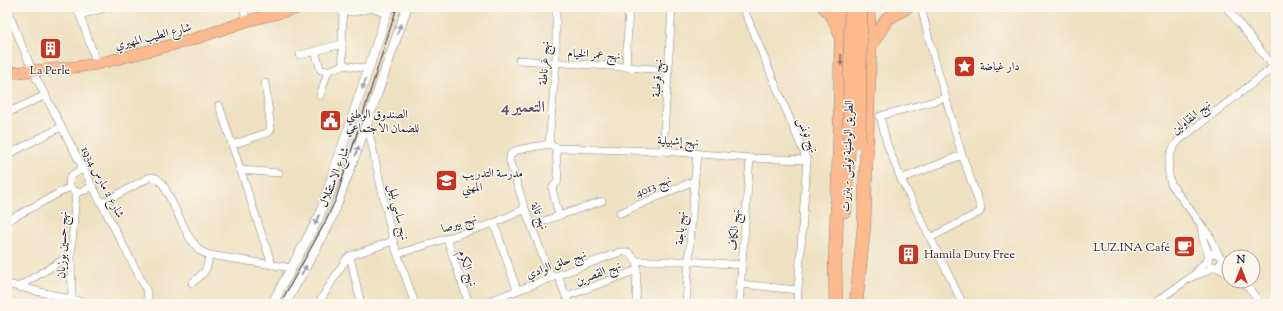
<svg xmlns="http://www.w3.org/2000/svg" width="1283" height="311" viewBox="0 0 1283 311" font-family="'Sorts Mill Goudy',Amiri,serif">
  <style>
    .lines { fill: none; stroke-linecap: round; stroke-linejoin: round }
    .minor-casing { stroke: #88827e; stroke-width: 8 }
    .tertiary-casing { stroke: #88827e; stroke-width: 10 }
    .primary-casing { stroke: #88827e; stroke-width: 12 }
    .motorway-casing { stroke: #88827e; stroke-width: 14 }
    .minor { stroke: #fff; stroke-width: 7 }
    .tertiary { stroke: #fff; stroke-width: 9 }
    .primary { stroke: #fcba8e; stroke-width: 11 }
    .motorway { stroke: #fcba8e; stroke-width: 13 }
    .tram { stroke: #22223b; stroke-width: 1 }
    .motorway-bridge-casing { stroke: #88827e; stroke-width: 14; stroke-linecap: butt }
    .motorway-bridge { stroke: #fcba8e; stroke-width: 13 }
    .oneway { fill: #9c9ca7 }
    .oneway2 { fill: #8f6e64 }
    .labels { text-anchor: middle; stroke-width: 3; stroke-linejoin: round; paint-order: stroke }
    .street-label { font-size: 12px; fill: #22223b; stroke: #fbf7ec }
    .poi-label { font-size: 12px; fill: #22223b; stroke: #fbf7ec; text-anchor: start }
    .district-label { font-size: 16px; font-weight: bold; fill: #664c68; stroke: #fbf7ec }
  </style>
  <rect width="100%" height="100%" fill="#fbf7ec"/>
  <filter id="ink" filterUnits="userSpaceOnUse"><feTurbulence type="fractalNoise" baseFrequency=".025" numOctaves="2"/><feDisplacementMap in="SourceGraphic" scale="8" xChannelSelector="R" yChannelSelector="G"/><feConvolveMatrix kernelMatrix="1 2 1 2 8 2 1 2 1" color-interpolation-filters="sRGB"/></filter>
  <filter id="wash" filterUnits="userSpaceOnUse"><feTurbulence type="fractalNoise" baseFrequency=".012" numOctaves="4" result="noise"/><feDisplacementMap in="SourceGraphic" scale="16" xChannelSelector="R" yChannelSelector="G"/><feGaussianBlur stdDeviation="0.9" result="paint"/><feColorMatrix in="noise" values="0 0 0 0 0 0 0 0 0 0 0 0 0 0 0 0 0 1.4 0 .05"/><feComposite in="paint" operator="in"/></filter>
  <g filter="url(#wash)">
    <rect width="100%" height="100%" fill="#eee1c1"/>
  </g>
  <g filter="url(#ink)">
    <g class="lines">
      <defs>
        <g id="minor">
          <path d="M77 7 97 64"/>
          <path d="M243 7 247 21"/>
          <path d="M342 7 343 10 348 12H353L373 8 387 14"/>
          <path d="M743 7 807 160 797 304"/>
          <path d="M921 7 930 43 962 155 981 208 980 212 930 238"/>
          <path d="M1226 7 1273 66"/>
          <path d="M7 9 33 72 146 289 148 297 147 304"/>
          <path d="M343 10 342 44 343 65"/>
          <path d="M80 15 109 7"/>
          <path d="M315 51 320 68 321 70 328 71 343 65 369 69"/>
          <path d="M300 55 342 44"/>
          <path d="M519 60 669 70"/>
          <path d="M626 67 629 7"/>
          <path d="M320 96 328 71"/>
          <path d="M945 98 880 116 887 144 901 179 963 304"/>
          <path d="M219 105 272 265"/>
          <path d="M7 113 46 95"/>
          <path d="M367 123 393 241 415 304"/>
          <path d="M549 144 556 148 663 151 750 158 807 160"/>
          <path d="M549 144 517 150C511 152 509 156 510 162L525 209 551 278"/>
          <path d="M549 144 556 62V7"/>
          <path d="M232 145 269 132 271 129 265 83"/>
          <path d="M556 148 558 181 552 188 559 216"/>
          <path d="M663 151 672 7"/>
          <path d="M7 155 61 127"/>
          <path d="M83 168 71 176C67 183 71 193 80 192 85 191 89 188 92 186"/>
          <path d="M241 170 279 173"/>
          <path d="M901 179 962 155"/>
          <path d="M102 203 150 177 156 178 163 184 189 237 200 251 209 255 292 268"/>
          <path d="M620 213 694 181"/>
          <path d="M7 221 70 187"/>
          <path d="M494 223 517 290"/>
          <path d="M532 225 602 201"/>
          <path d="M1201 228 1203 239 1209 256"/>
          <path d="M447 239 469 304"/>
          <path d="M398 254 494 223 525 209"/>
          <path d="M1218 254 1211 238 1171 184C1166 168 1167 154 1178 141L1276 65"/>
          <path d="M350 256 361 304"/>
          <path d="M1222 258 1221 264 1216 267 1211 266C1206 261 1208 250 1217 254 1220 255 1226 262 1229 265"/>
          <path d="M637 261H689L742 265"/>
          <path d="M1216 267 1229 274"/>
          <path d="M558 276 569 304"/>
          <path d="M1192 277 1208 259"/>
          <path d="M1243 281 1261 304"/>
          <path d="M192 283C205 272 207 272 209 255"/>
          <path d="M7 284 91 304"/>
          <path d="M741 284 797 290"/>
          <path d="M18 287 71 255"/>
          <path d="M567 296 637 270"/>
          <path d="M72 299 71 255 76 192"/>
          <path d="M318 304 346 259 350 256 393 241"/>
          <path d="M481 304 620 252H628L637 261"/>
          <path d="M636 304 637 266"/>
          <path d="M686 304 692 215 697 153"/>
          <path d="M739 304 750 158"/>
          <path d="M1153 304 1191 277 1205 272 1213 267"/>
        </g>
        <g id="tertiary">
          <path d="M272 304 319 217 389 7"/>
          <path d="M285 304 328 226 338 201 367 123 407 7"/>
        </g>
        <path id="primary" d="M7 73 76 67 97 64 191 40 247 21 302 7"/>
        <g id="motorway">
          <path d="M824 7C833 14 837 22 840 34"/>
          <path d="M870 46 887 19 907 7"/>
          <path d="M845 211 849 141"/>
          <path d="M836 304 835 265 840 127 841 39 844 8"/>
          <path d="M856 304 864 226 870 46 868 8"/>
        </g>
      </defs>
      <use href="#minor" class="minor-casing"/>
      <use href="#tertiary" class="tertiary-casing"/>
      <use href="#primary" class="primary-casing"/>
      <use href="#motorway" class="motorway-casing"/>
      <use href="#minor" class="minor"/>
      <use href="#tertiary" class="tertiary"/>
      <use href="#primary" class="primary"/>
      <use href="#motorway" class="motorway"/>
      <path class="tram" d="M280 304 326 221 336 199 397 7"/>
      <defs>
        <g id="motorway-bridge">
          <path d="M849 141 851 7"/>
          <path d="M859 142 861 7"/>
        </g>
      </defs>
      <use href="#motorway-bridge" class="motorway-bridge-casing"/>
      <use href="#motorway-bridge" class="motorway-bridge"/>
    </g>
    <defs><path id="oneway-solid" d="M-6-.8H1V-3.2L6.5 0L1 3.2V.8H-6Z"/></defs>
    <g class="oneway">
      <use href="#oneway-solid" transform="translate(399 29) rotate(-71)"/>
      <use href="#oneway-solid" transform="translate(364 84) rotate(108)"/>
      <use href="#oneway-solid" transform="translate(357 151) rotate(-70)"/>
      <use href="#oneway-solid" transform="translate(317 220) rotate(115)"/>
      <use href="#oneway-solid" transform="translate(304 270) rotate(-61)"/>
    </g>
    <use class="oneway2" href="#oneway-solid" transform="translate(841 60) rotate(91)"/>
  </g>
  <defs>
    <symbol id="building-square" viewBox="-11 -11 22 22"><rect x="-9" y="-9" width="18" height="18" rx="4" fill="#c8321e" stroke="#fbf7ec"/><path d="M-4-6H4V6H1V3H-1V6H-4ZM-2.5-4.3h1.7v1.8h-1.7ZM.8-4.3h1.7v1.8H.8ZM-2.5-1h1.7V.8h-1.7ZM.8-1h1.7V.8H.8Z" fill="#fff"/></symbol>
    <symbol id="sight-square" viewBox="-11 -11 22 22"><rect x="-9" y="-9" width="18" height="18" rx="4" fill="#c8321e" stroke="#fbf7ec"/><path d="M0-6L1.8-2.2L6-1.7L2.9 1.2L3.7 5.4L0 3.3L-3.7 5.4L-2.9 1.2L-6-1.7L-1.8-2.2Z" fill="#fff"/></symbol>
    <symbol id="civic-square" viewBox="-11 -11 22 22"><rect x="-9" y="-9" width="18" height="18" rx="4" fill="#c8321e" stroke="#fbf7ec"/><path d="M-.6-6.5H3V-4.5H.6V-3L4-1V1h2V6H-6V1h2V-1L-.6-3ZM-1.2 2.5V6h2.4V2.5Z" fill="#fff"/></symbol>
    <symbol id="school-square" viewBox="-11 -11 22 22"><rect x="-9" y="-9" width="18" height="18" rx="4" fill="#c8321e" stroke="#fbf7ec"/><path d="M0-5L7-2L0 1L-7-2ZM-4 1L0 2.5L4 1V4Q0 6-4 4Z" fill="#fff"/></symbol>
    <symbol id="cafe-square" viewBox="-11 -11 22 22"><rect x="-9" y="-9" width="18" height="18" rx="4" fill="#c8321e" stroke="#fbf7ec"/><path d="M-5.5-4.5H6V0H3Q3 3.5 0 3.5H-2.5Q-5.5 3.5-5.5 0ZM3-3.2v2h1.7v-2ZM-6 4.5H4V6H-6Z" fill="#fff"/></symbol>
  </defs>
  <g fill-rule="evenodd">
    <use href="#building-square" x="38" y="36" width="25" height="25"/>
    <use href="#sight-square" x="952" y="54" width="25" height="25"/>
    <use href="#civic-square" x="318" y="108" width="25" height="25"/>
    <use href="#school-square" x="434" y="168" width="25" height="25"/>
    <use href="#cafe-square" x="1172" y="234" width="25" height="25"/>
    <use href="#building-square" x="896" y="242" width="25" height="25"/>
  </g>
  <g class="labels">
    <g class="street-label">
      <text transform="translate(153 36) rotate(-14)" y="4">شارع الطيب المهيري</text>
      <text transform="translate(594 54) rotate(3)" y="4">نهج عمر الخيام</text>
      <text transform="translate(544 63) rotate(-87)" y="4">نهج غرناطة</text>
      <text transform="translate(657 78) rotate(-86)" y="4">نهج قرطبة</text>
      <text transform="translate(1191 117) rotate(-39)" y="4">نهج المقاولين</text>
      <text transform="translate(808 135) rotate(68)" y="4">نهج تونس</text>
      <text transform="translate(678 141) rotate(3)" y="4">نهج إشبيلية</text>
      <text transform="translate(847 156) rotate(-88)" y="4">الطريق الوطنية تونس - بنزرت</text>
      <text transform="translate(334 177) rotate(-69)" y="4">شارع الاستقلال</text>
      <text transform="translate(103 182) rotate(62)" y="4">شارع 2 مارس 1934</text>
      <text transform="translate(653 186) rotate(-23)" y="4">نهج 4013</text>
      <text transform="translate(399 212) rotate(77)" y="4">نهج ساسي بليل</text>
      <text transform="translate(540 216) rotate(69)" y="4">نهج تالة</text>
      <text transform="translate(459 223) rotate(-18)" y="4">نهج بيرصا</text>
      <text transform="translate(680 228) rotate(-87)" y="4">نهج باجة</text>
      <text transform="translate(734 230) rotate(-85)" y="4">نهج الكاف</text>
      <text transform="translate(62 245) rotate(-88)" y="4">نهج حسين بوزيان</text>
      <text transform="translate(556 264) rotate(-20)" y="4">نهج حلق الوادي</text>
      <text transform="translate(468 268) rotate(72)" y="4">نهج الكرم</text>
      <text transform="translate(598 273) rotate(-21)" y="4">نهج القصرين</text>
    </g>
    <g class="poi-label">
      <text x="980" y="70">دار غياضة</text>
      <text x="50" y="74" text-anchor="middle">La Perle</text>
      <text x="346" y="118">الصندوق الوطني<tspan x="346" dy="14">للضمان الاجتماعي</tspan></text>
      <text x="462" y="177">مدرسة التدريب<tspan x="462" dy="14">المهني</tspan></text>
      <text x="1170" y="251" text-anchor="end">LUZ.INA Café</text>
      <text x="924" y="258">Hamila Duty Free</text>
    </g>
    <g class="district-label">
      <text x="523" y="112">التعمير 4</text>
    </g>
  </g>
  <rect width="1283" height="311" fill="none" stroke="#fbf7ec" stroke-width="24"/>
  <g transform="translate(1241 269)"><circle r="19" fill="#fbf7ec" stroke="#a4a2a5"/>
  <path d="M0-3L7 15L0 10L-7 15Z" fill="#c8321e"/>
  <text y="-6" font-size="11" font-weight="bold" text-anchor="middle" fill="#22223b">N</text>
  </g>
</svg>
